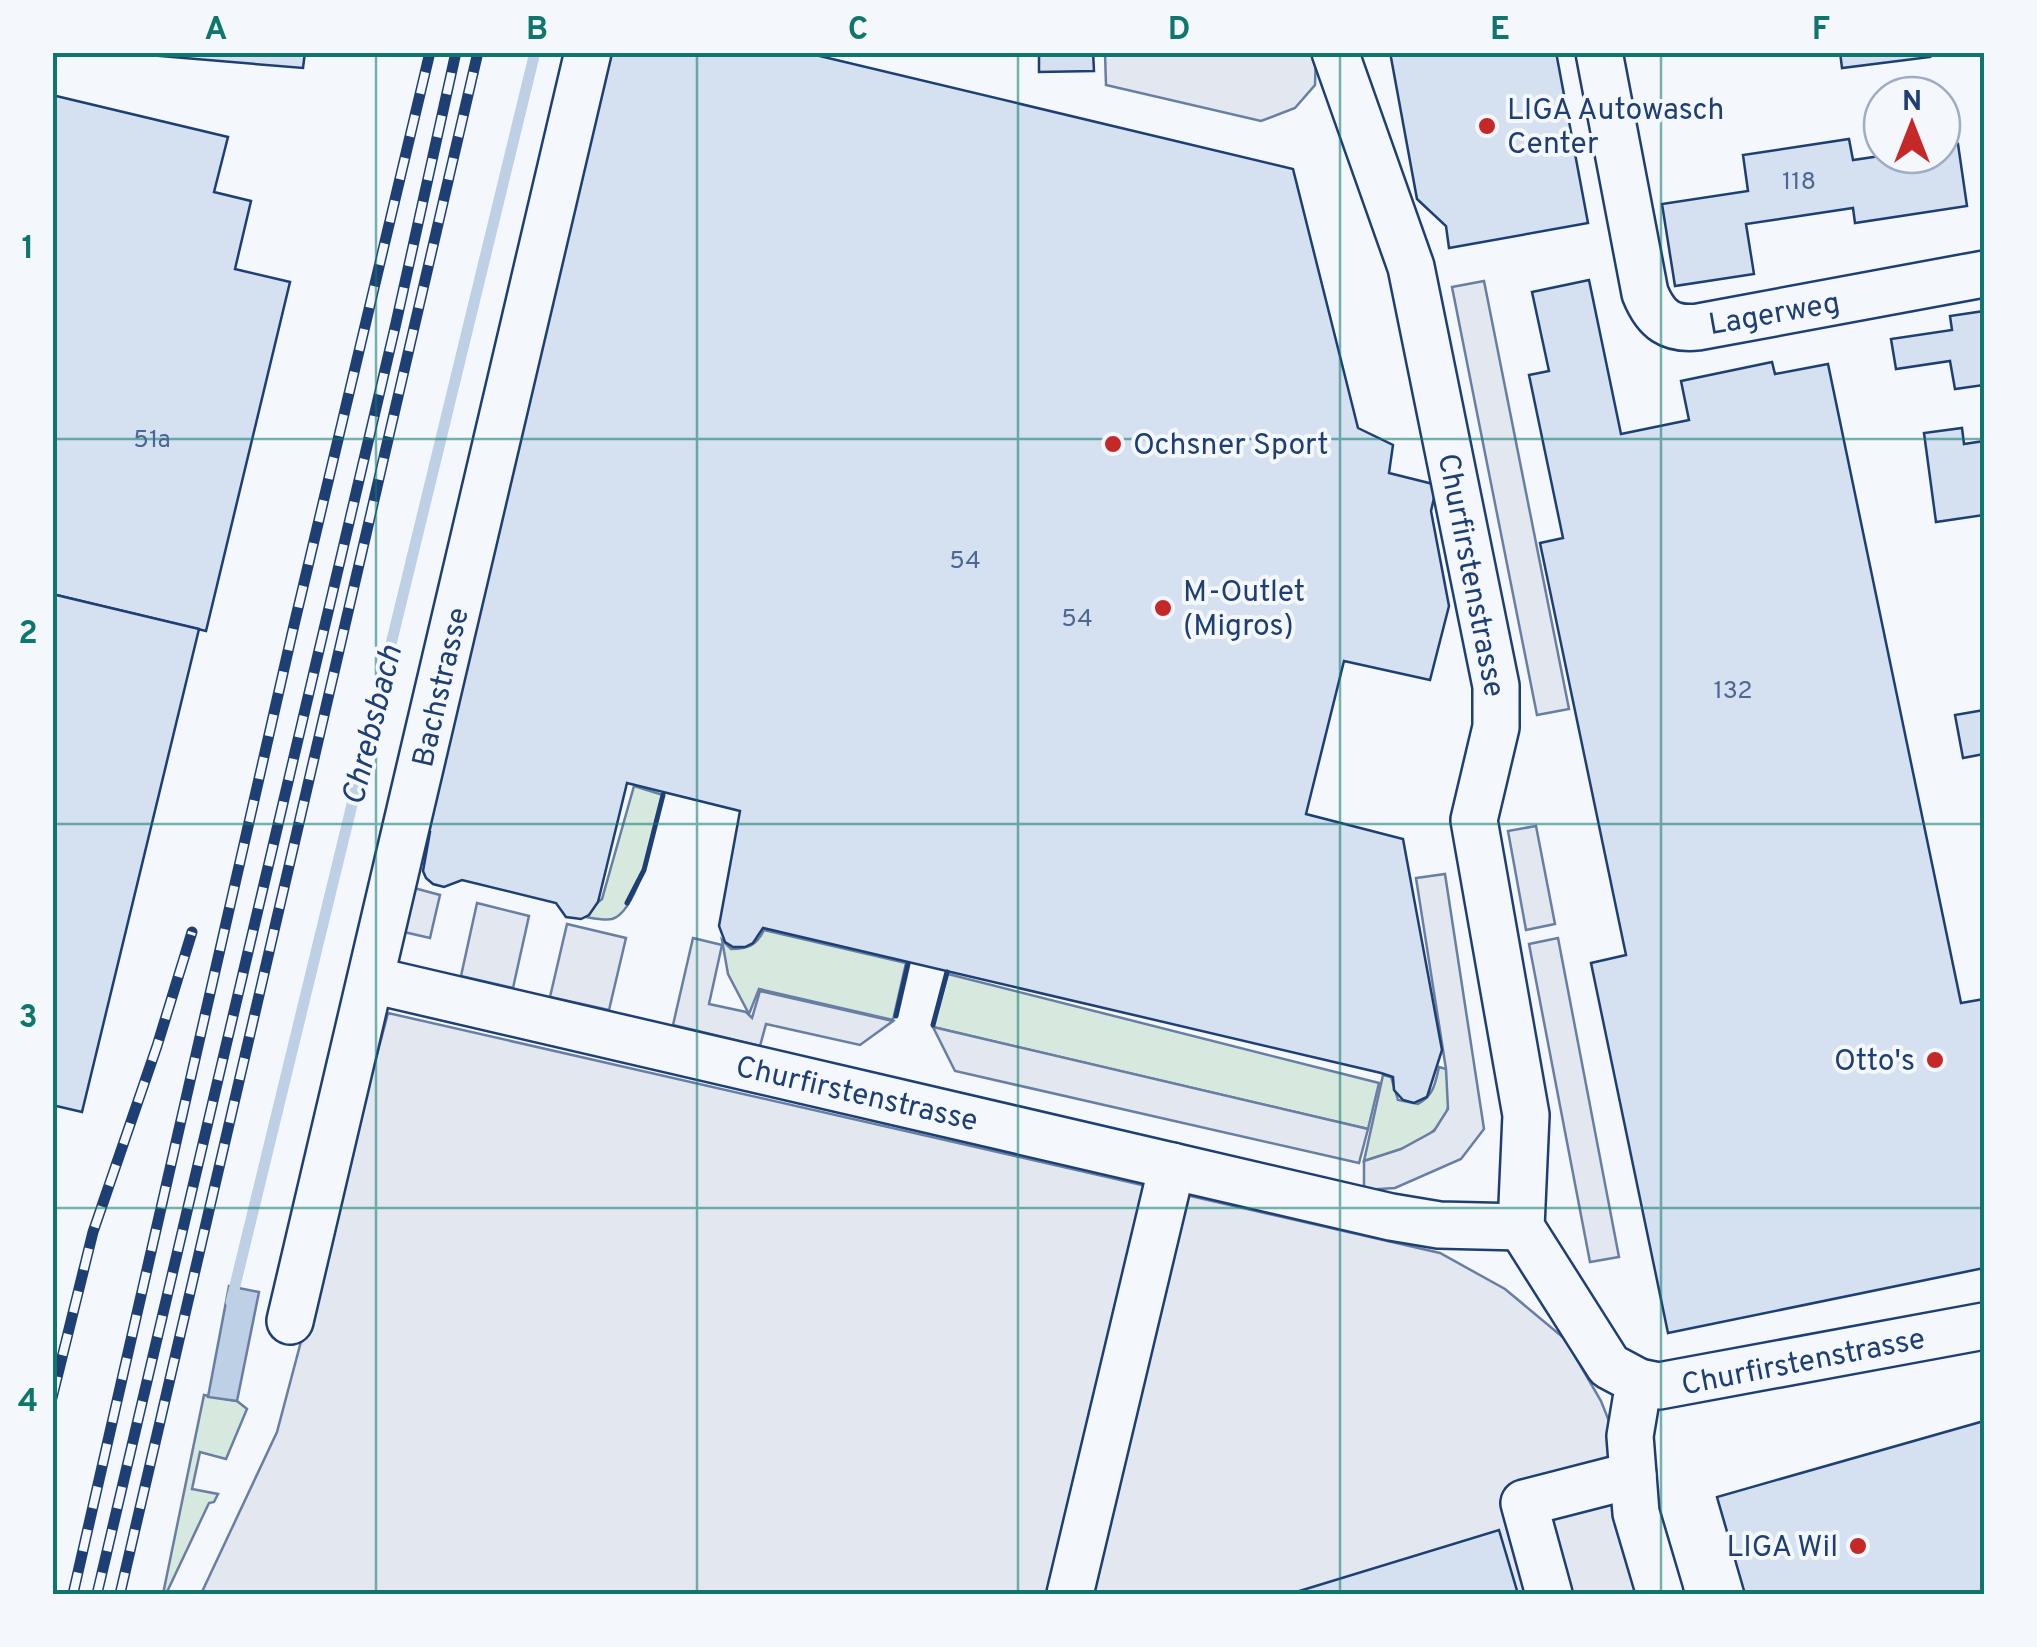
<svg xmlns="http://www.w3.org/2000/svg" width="2037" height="1647" viewBox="0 0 2037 1647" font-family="Overpass,sans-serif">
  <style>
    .green { fill: #d7e8df; stroke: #687fa3; stroke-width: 2.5 }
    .parking { fill: #e3e8f0; stroke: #687fa3; stroke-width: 2.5 }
    .water { fill: #bed0e5; stroke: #687fa3; stroke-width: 2.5 }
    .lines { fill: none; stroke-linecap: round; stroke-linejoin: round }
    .stream { stroke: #bed0e5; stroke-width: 11 }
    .building { fill: #d5e0f0; stroke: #1d3f73; stroke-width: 2.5 }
    .minor-casing { stroke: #1d3f73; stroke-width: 50 }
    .minor { stroke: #f4f7fb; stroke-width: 45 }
    .rail-casing { stroke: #1d3f73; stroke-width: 11 }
    .rail { stroke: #f4f7fb; stroke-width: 8; stroke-dasharray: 22; stroke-linecap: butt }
    .wall { stroke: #1d3f73; stroke-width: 5 }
    .grid { fill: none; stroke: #0f766e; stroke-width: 2.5; stroke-opacity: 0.55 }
    .poi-dot { fill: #c62828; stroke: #f4f7fb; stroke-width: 4 }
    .labels { text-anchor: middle; stroke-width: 8; stroke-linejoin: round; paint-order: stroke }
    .number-label { font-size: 25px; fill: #4b6792 }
    .poi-label { font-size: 30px; fill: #1d3f73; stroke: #f4f7fb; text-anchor: start }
    .street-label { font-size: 30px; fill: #1d3f73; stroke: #f4f7fb }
    .water-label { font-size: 32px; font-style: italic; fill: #1d3f73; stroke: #f4f7fb }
    .neatline { fill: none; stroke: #0f766e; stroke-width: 4 }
    .grid-label { font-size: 32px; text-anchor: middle; font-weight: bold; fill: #0f766e }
  </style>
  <rect width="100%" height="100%" fill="#f4f7fb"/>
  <g class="green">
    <path d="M634 786 663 795C656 821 640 911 612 919 603 921 589 917 580 916L602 899Z"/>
    <path d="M764 930 906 963 893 1020 759 989 749 1014 728 974 722 940 731 949C748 949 756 946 764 930Z"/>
    <path d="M948 974 1379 1083 1368 1129 933 1027Z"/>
    <path d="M1439 1067 1446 1069C1447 1082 1451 1100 1447 1111 1437 1142 1392 1152 1364 1161L1383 1075 1391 1077 1398 1100 1418 1104C1434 1095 1435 1084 1439 1067Z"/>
    <path d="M204 1395 237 1401 247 1409 226 1459 200 1452 192 1489 218 1494 214 1502 209 1503 166 1594H163Z"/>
  </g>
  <g class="parking">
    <path d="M1105 53H1316L1315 85 1295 108 1261 121 1106 85Z"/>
    <path d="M1484 281 1569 709 1537 715 1452 287Z"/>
    <path d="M1536 826 1555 924 1526 930 1508 831Z"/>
    <path d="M1445 874 1484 1129 1461 1159 1395 1188 1364 1190V1161L1401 1149 1434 1131 1448 1109 1446 1069 1416 878Z"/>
    <path d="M414 888 440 895 430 938 404 932Z"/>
    <path d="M477 903 529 916 513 988 461 976Z"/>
    <path d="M567 924 626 938 609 1010 550 997Z"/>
    <path d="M693 938 722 945 709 1004 746 1012 752 1018 760 991 893 1021 860 1045 766 1024 760 1046 673 1025Z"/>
    <path d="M1558 938 1619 1257 1590 1262 1529 944Z"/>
    <path d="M388 1013 1440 1253 1505 1289 1565 1339 1601 1401 1678 1594H201L277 1432Z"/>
    <path d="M933 1027 1368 1129 1359 1163 955 1071Z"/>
  </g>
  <path class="water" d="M229 1286 259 1292 237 1401 208 1397Z"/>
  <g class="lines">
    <path class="stream" d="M231 1302 535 52"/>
  </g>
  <g class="building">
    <path d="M112 52H305L303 68Z"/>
    <path d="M610 52H803L1293 169 1358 428 1393 445 1389 473 1437 485 1431 511 1449 606 1430 680 1344 661 1306 814 1403 839 1442 1050 1427 1097 1414 1103 1403 1100 1394 1090 1393 1077 1381 1073 763 928 753 943 745 947H733L725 942 719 926 740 811 627 783 598 902 589 915 581 919 566 917 556 903 462 880 444 887 433 884 426 878 423 871 430 832 425 831Z"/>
    <path d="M1039 52H1093L1094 71 1039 72Z"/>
    <path d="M1390 52H1556L1588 223 1449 248 1446 226 1417 199Z"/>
    <path d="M1840 52H1929L1930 57 1842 68Z"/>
    <path d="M52 95 228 137 214 192 251 201 235 269 290 282 206 631 52 594Z"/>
    <path d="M1849 139 1853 160 1887 155H1942V147L1958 144 1967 206 1855 223 1853 208 1746 224 1754 274 1675 286 1662 204 1748 191 1743 155Z"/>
    <path d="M1589 280 1621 434 1689 420 1681 381 1772 362 1775 374 1828 364 1961 1003 1984 999V1268L1668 1333 1591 963 1626 955 1540 543 1563 538 1529 375 1549 371 1532 292Z"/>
    <path d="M1984 311V385L1955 389 1950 361 1896 369 1891 339 1952 330 1950 316Z"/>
    <path d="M1962 428 1964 444 1984 441V515L1936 522 1924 433Z"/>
    <path d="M52 594 199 629 82 1112 52 1105Z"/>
    <path d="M1984 710V754L1963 758 1955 715Z"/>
    <path d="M1984 1421V1594H1745L1717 1497Z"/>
    <path d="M1499 1530 1518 1594H1297L1296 1592Z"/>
  </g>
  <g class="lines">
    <defs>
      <g id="minor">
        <path d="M1335 52 1411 267 1496 686V727L1474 820 1526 1115 1521 1227 1609 1366 1639 1382 1659 1386 1984 1326"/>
        <path d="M1599 52 1645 293C1656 320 1670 330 1698 327L1984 274"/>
        <path d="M372 980 1391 1217 1439 1225 1521 1227"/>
        <path d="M290 1321 588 52"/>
        <path d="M1639 1382 1630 1436 1636 1513 1660 1594"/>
        <path d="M1070 1594 1172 1166"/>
        <path d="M1549 1594 1524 1503 1633 1475"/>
      </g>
    </defs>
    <use href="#minor" class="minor-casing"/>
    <use href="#minor" class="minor"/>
    <defs>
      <g id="rail">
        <path d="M52 1398 93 1232 157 1046 192 932"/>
        <path d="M73 1594 294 625 430 52"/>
        <path d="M97 1594 396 323 456 52"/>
        <path d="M120 1594 478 52"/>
      </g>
    </defs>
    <use href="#rail" class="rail-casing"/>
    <use href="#rail" class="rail"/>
    <g class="wall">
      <path d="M627 903 644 870 663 795"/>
      <path d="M896 1016 908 964"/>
      <path d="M933 1025 947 972"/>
    </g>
  </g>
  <path class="grid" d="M376 52V1594M697 52V1594M1018 52V1594M1340 52V1594M1661 52V1594M52 439H1984M52 824H1984M52 1208H1984"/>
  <g class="poi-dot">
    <circle cx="1487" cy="126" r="10"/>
    <circle cx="1113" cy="444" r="10"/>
    <circle cx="1163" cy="608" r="10"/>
    <circle cx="1935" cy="1060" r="10"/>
    <circle cx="1858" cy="1546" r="10"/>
  </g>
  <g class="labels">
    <g class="number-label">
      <text x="1799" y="189">118</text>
      <text x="152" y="447">51a</text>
      <text x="965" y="568">54</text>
      <text x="1077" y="626">54</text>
      <text x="1733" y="698">132</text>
    </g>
    <g class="poi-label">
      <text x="1507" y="119">LIGA Autowasch<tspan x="1507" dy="34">Center</tspan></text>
      <text x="1133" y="454">Ochsner Sport</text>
      <text x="1183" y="601">M-Outlet<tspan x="1183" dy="34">(Migros)</tspan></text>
      <text x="1915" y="1070" text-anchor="end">Otto's</text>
      <text x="1838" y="1556" text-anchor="end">LIGA Wil</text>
    </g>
    <g class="street-label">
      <text transform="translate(1774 313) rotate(-10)" y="10">Lagerweg</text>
      <text transform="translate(1472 575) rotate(79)" y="10">Churfirstenstrasse</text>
      <text transform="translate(440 687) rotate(-77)" y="10">Bachstrasse</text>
      <text transform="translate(857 1093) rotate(13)" y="10">Churfirstenstrasse</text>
      <text transform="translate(1803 1361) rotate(-11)" y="10">Churfirstenstrasse</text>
    </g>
    <g class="water-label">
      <text transform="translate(371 725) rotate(-76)" y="11">Chrebsbach</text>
    </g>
  </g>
  <rect width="2037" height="1647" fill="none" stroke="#f4f7fb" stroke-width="110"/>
  <g transform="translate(1912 125)"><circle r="48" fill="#f4f7fb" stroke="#9eadc5" stroke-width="2.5"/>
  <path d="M0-8L18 38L0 25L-18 38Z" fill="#c62828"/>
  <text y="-15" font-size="28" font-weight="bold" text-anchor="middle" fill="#1d3f73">N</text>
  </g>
  <rect x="55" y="55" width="1927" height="1537" class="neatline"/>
  <g class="grid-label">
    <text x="216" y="39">A</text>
    <text x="537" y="39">B</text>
    <text x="858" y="39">C</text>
    <text x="1179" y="39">D</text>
    <text x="1500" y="39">E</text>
    <text x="1821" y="39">F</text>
    <text x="28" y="258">1</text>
    <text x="28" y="643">2</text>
    <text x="28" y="1027">3</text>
    <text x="28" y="1411">4</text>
  </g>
</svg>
